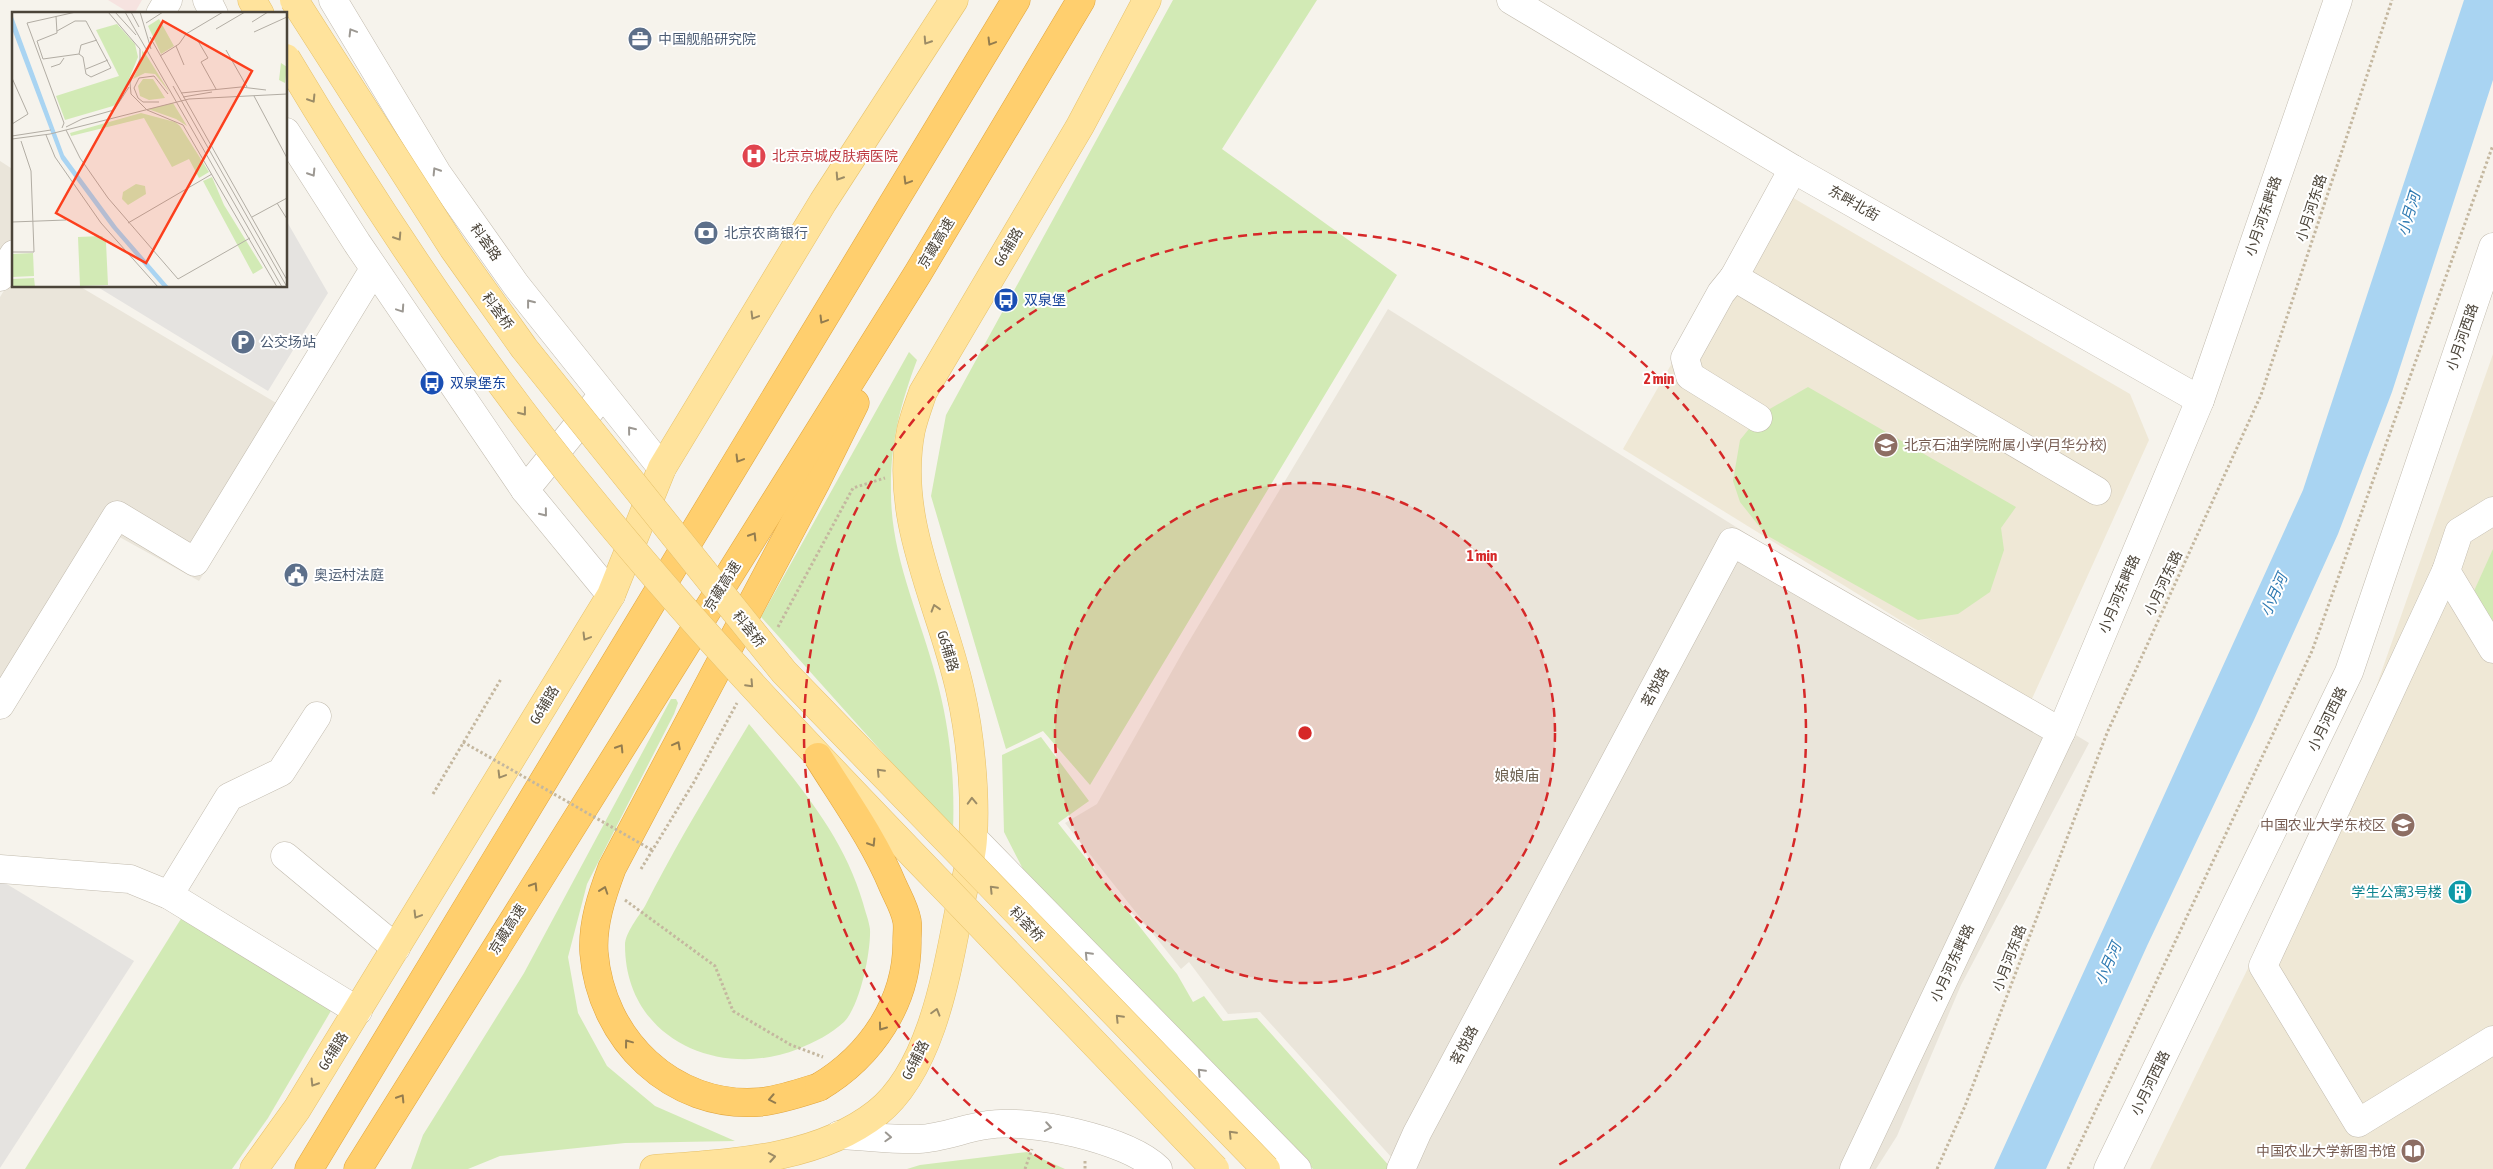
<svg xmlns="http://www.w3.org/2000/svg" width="2493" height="1169" viewBox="0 0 2493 1169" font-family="'Asap Condensed','Noto Sans SC',sans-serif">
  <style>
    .residential { fill: #eae5da }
    .education { fill: #efe8d6 }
    .medical { fill: #f6e3e0 }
    .green { fill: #d2eab5 }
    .parking { fill: #e5e3e0 }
    .water { fill: #a9d4f2 }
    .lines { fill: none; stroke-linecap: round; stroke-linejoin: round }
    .minor-casing { stroke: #c2bbae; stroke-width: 29 }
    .major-casing { stroke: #e6c16a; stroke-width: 29 }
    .highway-casing { stroke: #e0a43c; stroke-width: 29 }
    .path { stroke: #c4b79f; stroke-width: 3; stroke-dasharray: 2.5 2.5; stroke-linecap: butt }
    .minor { stroke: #fff; stroke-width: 28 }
    .major { stroke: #ffe39c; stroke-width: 28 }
    .highway { stroke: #ffcf6e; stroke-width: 28 }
    .major-bridge-casing { stroke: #e6c16a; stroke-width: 29; stroke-linecap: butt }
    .highway-bridge-casing { stroke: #e0a43c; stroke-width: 29; stroke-linecap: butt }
    .path-bridge { stroke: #c4b79f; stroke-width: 3; stroke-dasharray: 2.5 2.5; stroke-linecap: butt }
    .major-bridge { stroke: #ffe39c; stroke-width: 28 }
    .highway-bridge { stroke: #ffcf6e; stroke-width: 28 }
    .oneway { stroke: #9c9892 }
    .oneway2 { stroke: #9c8c66 }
    .oneway3 { stroke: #937c4e }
    .ring { fill: none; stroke: #d62828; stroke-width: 2.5; stroke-dasharray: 9 6 }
    .labels { text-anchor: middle; stroke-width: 4; stroke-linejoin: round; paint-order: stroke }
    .service-label { font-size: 14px; fill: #4e5e75; stroke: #fff; text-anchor: start }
    .health-label { font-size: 14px; fill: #be3a42; stroke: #fff; text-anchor: start }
    .street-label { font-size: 14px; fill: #4b4439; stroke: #fff }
    .transit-label { font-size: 14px; fill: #164399; stroke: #fff; text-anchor: start }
    .education-label { font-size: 14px; fill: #785e54; stroke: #fff; text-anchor: end }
    .culture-label { font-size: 14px; fill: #0d838f; stroke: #fff; text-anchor: end }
    .water-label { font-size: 15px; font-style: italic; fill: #2e7ab2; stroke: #fff }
    .neighbourhood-label { font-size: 15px; fill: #6e6250; stroke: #fff }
    .inset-road { fill: none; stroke: #b2ada4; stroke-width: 1 }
    .view { fill: #fc3f1d; fill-opacity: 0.15; stroke: #fc3f1d; stroke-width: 2.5 }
    .inset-edge { fill: none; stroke: #4b4439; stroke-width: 2.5 }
    .centre { fill: #d62828; stroke: #fff; stroke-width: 2.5 }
    .ring-label { font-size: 15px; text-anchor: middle; font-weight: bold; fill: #d62828; stroke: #fff; stroke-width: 4; stroke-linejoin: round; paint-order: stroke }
  </style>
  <rect width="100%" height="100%" fill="#f6f3ec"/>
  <g class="residential">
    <path d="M0 161 14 170V266L0 288Z"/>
    <path d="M14 274V286H79L300 417 199 581 114 534 0 719V297Z"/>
    <path d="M1388 309 1760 542 2089 743 1961 985 1897 1136 1876 1169H1402L1260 1012 1228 1014 1189 962 1181 969 1065 823 1097 804 1185 648Z"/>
  </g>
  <g class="education">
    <path d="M1773 186 2130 394 2149 440 2031 701 1623 449Z"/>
    <path d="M2493 354V1169H2150L2253 958 2374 693Z"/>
  </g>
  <path class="medical" d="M108 0H142L134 14H131Z"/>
  <g class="green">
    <path d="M1173 0H1317L1222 149 1397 275 1090 785 1043 731 1006 749 931 496 946 415Z"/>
    <path d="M909 352 917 360C900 405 890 444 891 493 891 557 920 616 936 677 950 728 955 778 953 831L761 617Z"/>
    <path d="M1808 387 2016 507 2001 528 2004 550 1990 592 1958 614 1918 620 1766 535 1740 502 1733 481 1740 440 1761 414Z"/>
    <path d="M2493 549V622L2474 591Z"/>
    <path d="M671 699H676L678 703 674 714 587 884 568 957 578 1013 607 1066 655 1106 735 1141 625 1143 500 1156 468 1169H411L423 1135 524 973Z"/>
    <path d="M749 724C794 779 843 833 863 903 865 911 869 921 870 929 871 952 860 1006 844 1022 831 1034 815 1042 798 1049 719 1080 625 1039 625 945 625 933 639 916 645 906 677 843 713 784 749 724Z"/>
    <path d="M1041 737 1089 801 1058 823 1177 974 1193 1002 1204 996 1223 1021 1257 1018 1392 1169H1313L1027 877 1004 832 1002 755Z"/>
    <path d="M184 914 335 1004 268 1118 232 1169H25Z"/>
    <path d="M1027 1152 1065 1169H907L920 1165Z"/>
  </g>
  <g class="parking">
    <path d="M286 220 328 293 268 391 96 286H286Z"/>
    <path d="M0 880 134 961 0 1168Z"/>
  </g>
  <path class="water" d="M2464 0H2493V80L2392 392 2338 534 2254 720 2147 946 2046 1169H1994L2303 490Z"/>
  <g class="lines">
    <defs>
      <g id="minor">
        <path d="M207 0 214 14"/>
        <path d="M333 0 437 173 516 285 662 468"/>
        <path d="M1511 0 1793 169 2200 400"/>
        <path d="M160 14 168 0"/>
        <path d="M286 132 357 243 525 490 611 595"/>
        <path d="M1793 169 1734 277 2097 491"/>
        <path d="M0 277 14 254"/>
        <path d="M1734 277 1721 293 1685 358 1690 376 1758 418"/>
        <path d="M525 490 597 402"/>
        <path d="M2493 511 2459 532 2446 571 2263 966 2358 1123 2493 1040"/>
        <path d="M2446 571 2493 649"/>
        <path d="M0 705 117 515 195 562 374 269"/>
        <path d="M973 838 1297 1169"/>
        <path d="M285 856 396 948"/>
        <path d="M0 869 130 879 169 895 358 1011"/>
        <path d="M169 895 229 797 281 772 317 716"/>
        <path d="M839 1135C866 1136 893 1140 919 1139 942 1138 965 1128 987 1125 1029 1118 1127 1139 1158 1169"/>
        <path d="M1401 1169 1417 1133 1732 542 2061 732"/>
        <path d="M1854 1169 2061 732 2200 400 2338 0"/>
        <path d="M2108 1169 2349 672 2493 247"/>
      </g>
      <g id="major">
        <path d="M252 0 260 14"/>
        <path d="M254 1169 297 1109 611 595 662 468 823 202 954 0"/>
        <path d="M654 1169C727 1163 816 1161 877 1113 932 1069 947 971 960 906 964 884 972 860 973 838 976 793 970 733 960 690 941 604 893 520 911 430 914 417 919 404 923 392L1080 126 1147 0"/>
      </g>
      <g id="highway">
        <path d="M819 1087C800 1093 780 1100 760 1102 672 1109 601 1039 594 953 592 924 602 895 612 868L815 484 855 403"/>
        <path d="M309 1169 1016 0"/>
        <path d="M358 1169 918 273 1081 0"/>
      </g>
    </defs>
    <use href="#minor" class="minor-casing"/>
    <use href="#major" class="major-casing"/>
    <use href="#highway" class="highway-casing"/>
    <g class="path">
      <path d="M778 627 853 488 885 478"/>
      <path d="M433 794 501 679"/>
      <path d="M641 869 694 782 737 703"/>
      <path d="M625 900 715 966 733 1011 791 1045 823 1057"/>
      <path d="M1085 1161V1169"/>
      <path d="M1025 1169 1032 1149"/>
      <path d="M1937 1169 1965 1106 2107 733 2261 395 2392 0"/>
      <path d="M2068 1169 2312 651 2493 145"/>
    </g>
    <use href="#minor" class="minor"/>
    <use href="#major" class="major"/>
    <use href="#highway" class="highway"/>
    <defs>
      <g id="major-bridge">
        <path d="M294 0 453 248 524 348 784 672 1266 1169"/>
        <path d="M286 58C378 212 479 363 593 502 704 638 825 764 947 890 1036 983 1126 1076 1215 1169"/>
      </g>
      <path id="highway-bridge" d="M818 757C844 799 874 840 893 886 898 897 905 909 907 921 908 927 907 934 907 940 908 1002 871 1056 819 1087"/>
    </defs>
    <use href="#major-bridge" class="major-bridge-casing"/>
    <use href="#highway-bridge" class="highway-bridge-casing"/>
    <path class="path-bridge" d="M463 742 652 850"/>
    <use href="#major-bridge" class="major-bridge"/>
    <use href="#highway-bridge" class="highway-bridge"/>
  </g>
  <defs><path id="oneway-chevron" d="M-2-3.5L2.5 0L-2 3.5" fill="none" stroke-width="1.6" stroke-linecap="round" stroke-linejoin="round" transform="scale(1.25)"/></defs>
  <g class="oneway">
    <use href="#oneway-chevron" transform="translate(352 32) rotate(-121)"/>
    <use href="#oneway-chevron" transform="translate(436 171) rotate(-122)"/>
    <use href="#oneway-chevron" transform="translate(312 173) rotate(58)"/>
    <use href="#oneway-chevron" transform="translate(530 303) rotate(-128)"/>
    <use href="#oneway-chevron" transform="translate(401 309) rotate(56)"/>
    <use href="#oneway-chevron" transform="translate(631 430) rotate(-129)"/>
    <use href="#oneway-chevron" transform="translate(544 513) rotate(51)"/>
    <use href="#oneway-chevron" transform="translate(1088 955) rotate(-134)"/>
    <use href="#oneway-chevron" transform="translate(1201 1072) rotate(-134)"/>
    <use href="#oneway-chevron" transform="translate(1048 1127) rotate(9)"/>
    <use href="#oneway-chevron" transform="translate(888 1137) rotate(3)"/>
  </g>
  <g class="oneway2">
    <use href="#oneway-chevron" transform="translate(927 41) rotate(123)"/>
    <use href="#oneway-chevron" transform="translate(312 99) rotate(58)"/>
    <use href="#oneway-chevron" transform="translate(839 177) rotate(123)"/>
    <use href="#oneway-chevron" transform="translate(398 237) rotate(57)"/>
    <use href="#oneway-chevron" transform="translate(754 316) rotate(121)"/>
    <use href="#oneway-chevron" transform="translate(523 412) rotate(52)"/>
    <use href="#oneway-chevron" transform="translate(935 608) rotate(-107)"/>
    <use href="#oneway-chevron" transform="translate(586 637) rotate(121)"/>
    <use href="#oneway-chevron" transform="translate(750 684) rotate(47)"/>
    <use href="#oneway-chevron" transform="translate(880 772) rotate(-134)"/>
    <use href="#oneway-chevron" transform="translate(501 775) rotate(121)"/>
    <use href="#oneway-chevron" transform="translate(972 801) rotate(-92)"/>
    <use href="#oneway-chevron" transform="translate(993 889) rotate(-134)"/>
    <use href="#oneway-chevron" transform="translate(417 915) rotate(121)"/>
    <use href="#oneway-chevron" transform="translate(936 1012) rotate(-74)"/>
    <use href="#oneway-chevron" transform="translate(1119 1018) rotate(-134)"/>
    <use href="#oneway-chevron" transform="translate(314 1083) rotate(122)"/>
    <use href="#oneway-chevron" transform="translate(1232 1134) rotate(-134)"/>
    <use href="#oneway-chevron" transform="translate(772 1157) rotate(-10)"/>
  </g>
  <g class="oneway3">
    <use href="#oneway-chevron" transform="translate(991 42) rotate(121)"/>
    <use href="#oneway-chevron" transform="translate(907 181) rotate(121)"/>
    <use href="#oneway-chevron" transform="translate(823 320) rotate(121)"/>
    <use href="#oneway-chevron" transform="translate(739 459) rotate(121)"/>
    <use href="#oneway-chevron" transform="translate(753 536) rotate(-58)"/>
    <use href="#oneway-chevron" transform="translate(677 745) rotate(-62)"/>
    <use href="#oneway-chevron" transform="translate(620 748) rotate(-58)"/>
    <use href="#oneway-chevron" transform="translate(872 843) rotate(58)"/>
    <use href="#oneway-chevron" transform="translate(534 886) rotate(-58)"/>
    <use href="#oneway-chevron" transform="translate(604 890) rotate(-71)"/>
    <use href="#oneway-chevron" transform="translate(882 1027) rotate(126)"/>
    <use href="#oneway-chevron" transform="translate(628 1043) rotate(-127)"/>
    <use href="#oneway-chevron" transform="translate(401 1098) rotate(-58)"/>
    <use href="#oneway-chevron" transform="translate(772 1099) rotate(169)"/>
  </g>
  <circle cx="1305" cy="733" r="250" fill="#d62828" fill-opacity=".12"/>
  <g class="ring">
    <circle cx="1305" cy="733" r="250"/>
    <path d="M1055 1167A501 501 0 1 1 1555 1167"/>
  </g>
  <defs>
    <symbol id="office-disc" viewBox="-11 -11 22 22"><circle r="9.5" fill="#5c6f8a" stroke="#fff"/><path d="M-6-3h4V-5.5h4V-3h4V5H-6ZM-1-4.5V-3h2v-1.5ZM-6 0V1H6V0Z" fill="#fff"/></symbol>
    <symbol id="hospital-disc" viewBox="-11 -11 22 22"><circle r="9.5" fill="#e0444e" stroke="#fff"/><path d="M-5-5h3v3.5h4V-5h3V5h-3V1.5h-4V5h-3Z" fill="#fff"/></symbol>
    <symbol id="bank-disc" viewBox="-11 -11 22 22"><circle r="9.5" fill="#5c6f8a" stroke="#fff"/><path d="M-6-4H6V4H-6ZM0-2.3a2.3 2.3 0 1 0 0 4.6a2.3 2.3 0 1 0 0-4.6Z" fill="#fff"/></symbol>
    <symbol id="bus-disc" viewBox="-11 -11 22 22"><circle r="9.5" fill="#1a4fb4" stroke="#fff"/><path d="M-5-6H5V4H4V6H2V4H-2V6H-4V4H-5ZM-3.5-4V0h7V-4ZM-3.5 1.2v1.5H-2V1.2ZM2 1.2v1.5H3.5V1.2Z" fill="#fff"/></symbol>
    <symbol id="parking-disc" viewBox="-11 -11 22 22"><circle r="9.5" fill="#5c6f8a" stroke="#fff"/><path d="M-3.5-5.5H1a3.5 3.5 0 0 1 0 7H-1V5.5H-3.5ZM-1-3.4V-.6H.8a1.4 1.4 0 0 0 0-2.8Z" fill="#fff"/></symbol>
    <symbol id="school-disc" viewBox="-11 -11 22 22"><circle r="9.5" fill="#8d6e63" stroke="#fff"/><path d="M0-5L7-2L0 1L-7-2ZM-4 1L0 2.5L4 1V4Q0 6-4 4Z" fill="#fff"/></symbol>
    <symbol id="civic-disc" viewBox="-11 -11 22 22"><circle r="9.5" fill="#5c6f8a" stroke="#fff"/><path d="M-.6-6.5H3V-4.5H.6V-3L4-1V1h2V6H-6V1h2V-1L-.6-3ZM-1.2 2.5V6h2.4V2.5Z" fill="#fff"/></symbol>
    <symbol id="university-disc" viewBox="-11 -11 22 22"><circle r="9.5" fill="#8d6e63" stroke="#fff"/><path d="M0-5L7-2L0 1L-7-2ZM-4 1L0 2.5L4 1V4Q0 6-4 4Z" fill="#fff"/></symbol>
    <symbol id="building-disc" viewBox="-11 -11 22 22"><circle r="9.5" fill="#0f9aa8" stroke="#fff"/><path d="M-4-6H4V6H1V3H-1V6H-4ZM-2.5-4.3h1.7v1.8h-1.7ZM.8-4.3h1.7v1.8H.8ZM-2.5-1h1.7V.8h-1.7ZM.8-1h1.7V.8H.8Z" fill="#fff"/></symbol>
    <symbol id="library-disc" viewBox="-11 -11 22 22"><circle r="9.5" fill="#8d6e63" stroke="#fff"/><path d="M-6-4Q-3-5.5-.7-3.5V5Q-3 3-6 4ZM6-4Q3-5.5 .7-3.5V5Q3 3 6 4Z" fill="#fff"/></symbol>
  </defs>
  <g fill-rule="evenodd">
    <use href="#office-disc" x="626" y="25" width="28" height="28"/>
    <use href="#hospital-disc" x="740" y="142" width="28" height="28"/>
    <use href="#bank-disc" x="692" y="219" width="28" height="28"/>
    <use href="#bus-disc" x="992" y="286" width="28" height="28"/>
    <use href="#parking-disc" x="229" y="328" width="28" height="28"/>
    <use href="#bus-disc" x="418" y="369" width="28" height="28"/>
    <use href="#school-disc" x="1872" y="431" width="28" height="28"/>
    <use href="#civic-disc" x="282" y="561" width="28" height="28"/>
    <use href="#university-disc" x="2389" y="811" width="28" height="28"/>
    <use href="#building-disc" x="2446" y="878" width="28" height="28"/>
    <use href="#library-disc" x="2399" y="1137" width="28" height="28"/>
  </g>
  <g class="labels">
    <g class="service-label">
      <text x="658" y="44">中国舰船研究院</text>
      <text x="724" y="238">北京农商银行</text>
      <text x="260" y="347">公交场站</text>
      <text x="314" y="580">奥运村法庭</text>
    </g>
    <g class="health-label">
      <text x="772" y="161">北京京城皮肤病医院</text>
    </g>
    <g class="street-label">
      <text transform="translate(1854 203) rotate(30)" y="5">东畔北街</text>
      <text transform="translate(2311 208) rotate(-72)" y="5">小月河东路</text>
      <text transform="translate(2263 216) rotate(-71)" y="5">小月河东畔路</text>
      <text transform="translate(486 242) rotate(55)" y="5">科荟路</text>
      <text transform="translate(936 243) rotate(-59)" y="5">京藏高速</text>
      <text transform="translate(1008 247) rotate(-59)" y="5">G6辅路</text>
      <text transform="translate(498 311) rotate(54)" y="5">科荟桥</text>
      <text transform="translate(2462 337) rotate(-71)" y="5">小月河西路</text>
      <text transform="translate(2163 583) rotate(-65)" y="5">小月河东路</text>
      <text transform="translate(722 586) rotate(-58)" y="5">京藏高速</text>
      <text transform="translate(2119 594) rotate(-67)" y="5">小月河东畔路</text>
      <text transform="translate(749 629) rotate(51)" y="5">科荟桥</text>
      <text transform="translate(948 651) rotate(73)" y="5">G6辅路</text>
      <text transform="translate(1655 687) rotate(-62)" y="5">茗悦路</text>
      <text transform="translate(544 705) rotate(-59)" y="5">G6辅路</text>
      <text transform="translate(2327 719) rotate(-64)" y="5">小月河西路</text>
      <text transform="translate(1027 924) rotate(46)" y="5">科荟桥</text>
      <text transform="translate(507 929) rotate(-58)" y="5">京藏高速</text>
      <text transform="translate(2009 958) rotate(-69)" y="5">小月河东路</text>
      <text transform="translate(1952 963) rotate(-65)" y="5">小月河东畔路</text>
      <text transform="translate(1464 1045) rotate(-62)" y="5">茗悦路</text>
      <text transform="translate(333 1051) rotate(-58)" y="5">G6辅路</text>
      <text transform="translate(915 1060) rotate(-63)" y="5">G6辅路</text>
      <text transform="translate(2150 1083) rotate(-64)" y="5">小月河西路</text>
    </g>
    <g class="transit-label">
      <text x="1024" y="305">双泉堡</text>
      <text x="450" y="388">双泉堡东</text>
    </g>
    <g class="education-label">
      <text x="1904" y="450" text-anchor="start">北京石油学院附属小学(月华分校)</text>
      <text x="2386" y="830">中国农业大学东校区</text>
      <text x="2396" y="1156">中国农业大学新图书馆</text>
    </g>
    <g class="culture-label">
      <text x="2442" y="897">学生公寓3号楼</text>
    </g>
    <g class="water-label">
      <text transform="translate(2409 214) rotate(-73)" y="5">小月河</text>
      <text transform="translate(2274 595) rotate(-66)" y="5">小月河</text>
      <text transform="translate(2108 964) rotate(-66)" y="5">小月河</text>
    </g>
    <g class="neighbourhood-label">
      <text x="1517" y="781">娘娘庙</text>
    </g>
  </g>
  <g transform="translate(12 12)">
    <rect width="275" height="275" fill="#f6f3ec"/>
    <path d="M147 7 162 34 149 42 136 14ZM105 12 123 32 126 45 108 89 101 94 53 108 44 84 107 64 84 18ZM130 39 133 41 158 81 143 62 133 61 121 67 130 48ZM269 51 275 55 273 71 267 68ZM131 67H141L153 86 137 88 128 84 126 74ZM161 91 175 114 164 107 136 97ZM129 101 163 110 168 114 197 160 187 166 177 147 160 155 132 106 59 124 58 121ZM200 165 212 193 251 256 241 262 191 169ZM124 172 133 174 134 182 116 193 110 187 111 180ZM90 224 94 230 96 273 68 274 66 225ZM21 241 22 264 0 265V242ZM22 266 23 275H0V267Z" fill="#d2eab5"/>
    <path d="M0 2 52 143 105 215 157 275H151L100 216 49 147 0 17Z" fill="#a9d4f2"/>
    <path class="inset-road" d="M96 0 128 37V47L118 71 119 82 135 98 171 113 265 275M103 0 124 23M113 0 270 275M119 0 127 15M128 0 139 37M44 4 45 21 25 29 31 47 67 42 71 45 74 62 79 65 99 56 74 9H63L45 19M240 10 256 0M134 11 151 0M204 17 233 0M242 20 275 5M138 25 275 268M186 29 196 46 189 50 204 77M164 34 172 53M214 38 235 75M67 42 69 33 85 28M148 44 167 32 174 22 211 0M39 55 48 52 52 46M74 57 96 48M0 66 16 102 0 112M161 74 275 275M169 81 229 75 254 78M242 84 275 146M171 85 200 80M147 90H131L126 86 122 76 127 66 142 64 156 82M54 115 70 107 102 98 117 75M50 116 52 111 15 11 64 0M54 118 68 146 96 186 166 267 238 226M34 123 43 145 89 211 146 275M0 124 39 118M0 127 38 122 177 87 275 82M265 191 275 207M240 205 275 186M0 210 54 208M116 211 200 162M0 240H22L19 159 9 129"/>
    <path class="view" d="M151 9 240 59 134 251 44 201Z"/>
    <rect width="275" height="275" class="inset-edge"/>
  </g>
  <circle cx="1305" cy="733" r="8" class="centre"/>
  <g class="ring-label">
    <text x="1659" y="384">2 min</text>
    <text x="1482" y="561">1 min</text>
  </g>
</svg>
